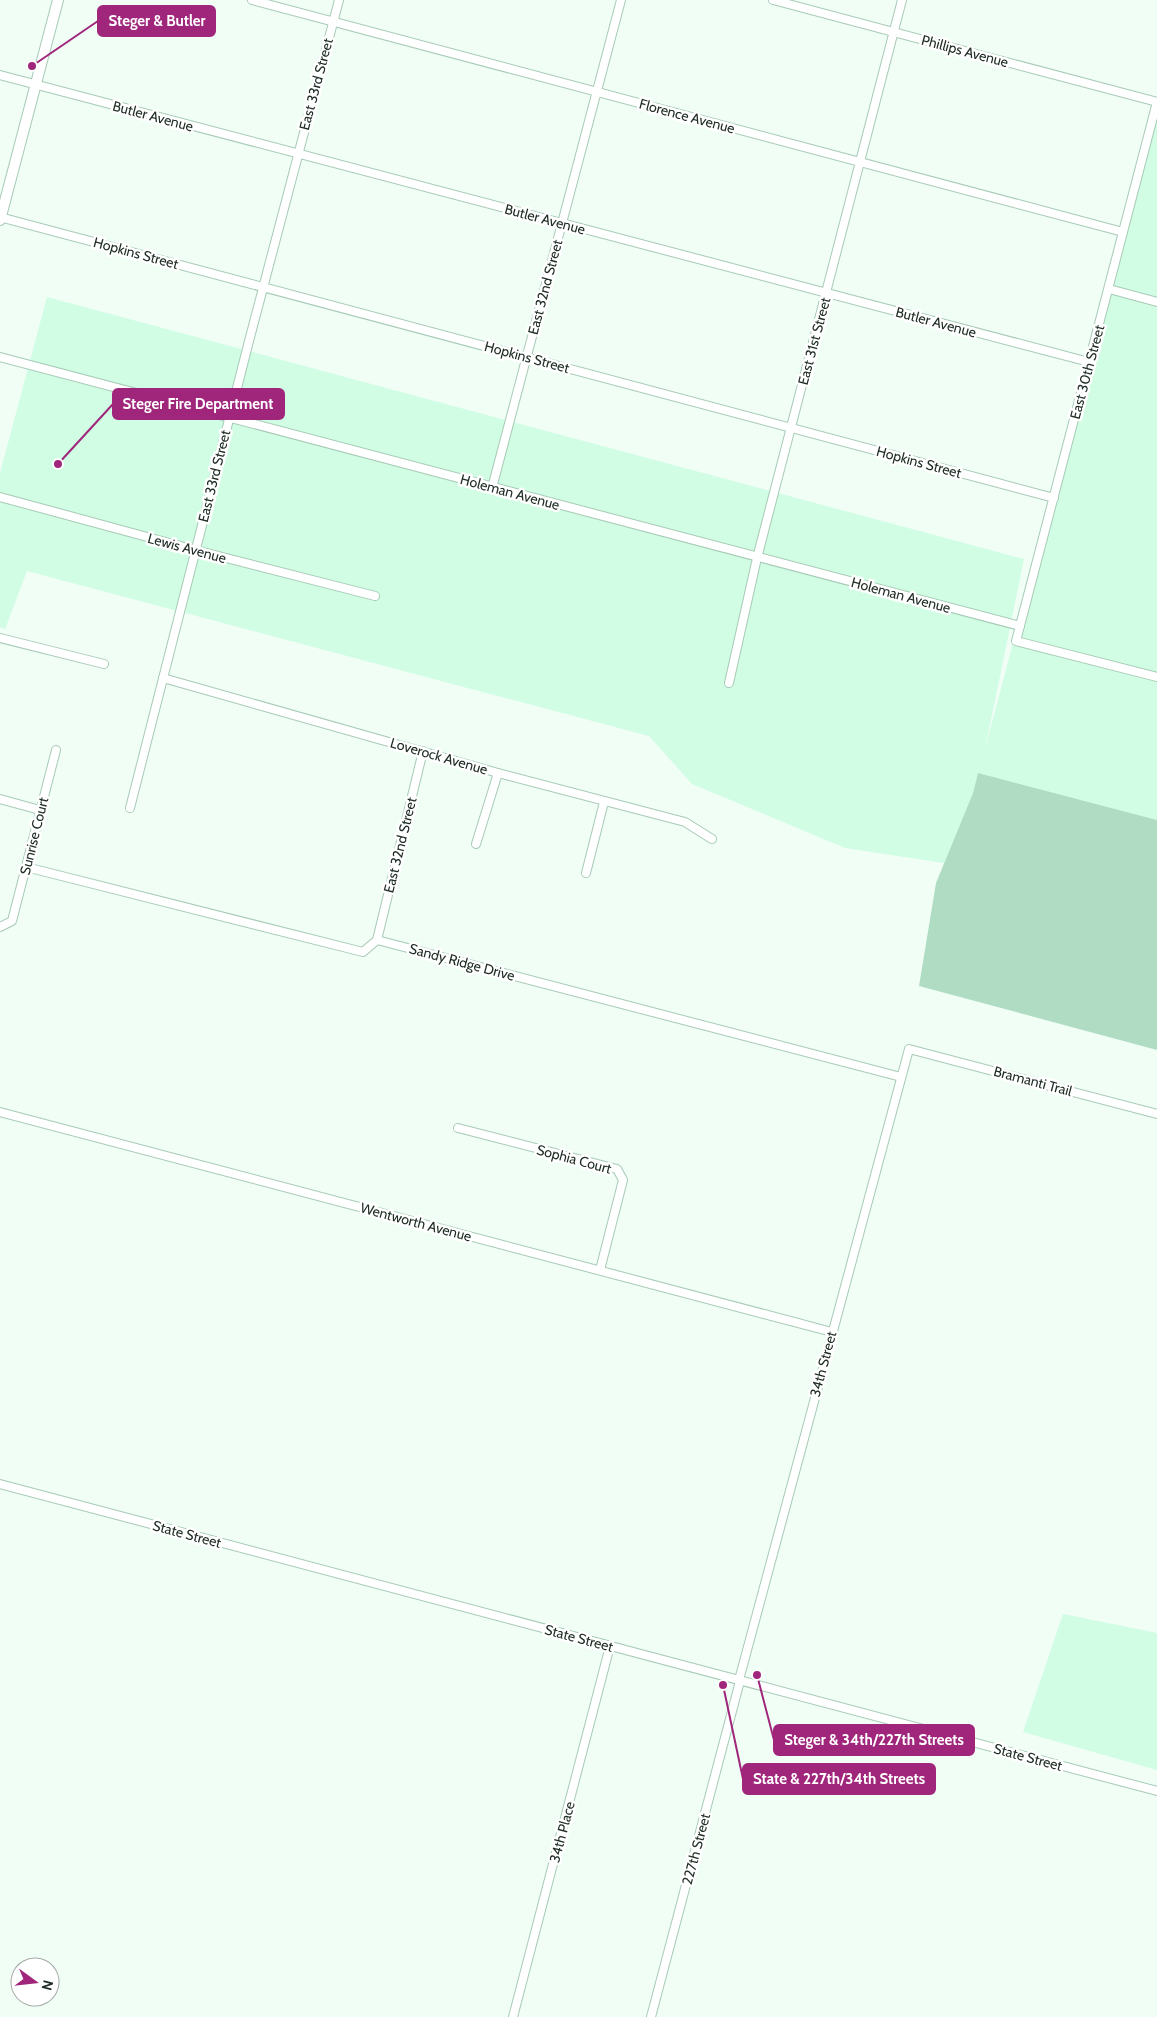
<svg xmlns="http://www.w3.org/2000/svg" width="1157" height="2017" viewBox="0 0 1157 2017" font-family="Cabin,sans-serif">
  <style>
    .built { fill: #d0fde4 }
    .green { fill: #afdcc3 }
    .lines { fill: none; stroke-linecap: round; stroke-linejoin: round }
    .street-casing { stroke: #a7cab6; stroke-width: 10 }
    .secondary-casing { stroke: #a7cab6; stroke-width: 12 }
    .street { stroke: #fff; stroke-width: 8 }
    .secondary { stroke: #fff; stroke-width: 10 }
    .labels { text-anchor: middle; stroke-width: 5; stroke-linejoin: round; paint-order: stroke }
    .street-label { font-size: 14px; fill: #202e26; stroke: #fff }
    .leader { fill: none; stroke: #a0267c; stroke-width: 2 }
    .callout-dot { fill: #a0267c; stroke: #fff; stroke-width: 2 }
    .callout { fill: #a0267c; stroke: #a0267c; stroke-width: 2 }
    .callout-label { font-size: 15px; text-anchor: middle; font-weight: bold; fill: #fff }
  </style>
  <rect width="100%" height="100%" fill="#f0fef6"/>
  <g class="built">
    <path d="M1157 99V820L978 773 973 793 944 863 845 848 692 784 649 736 27 571 5 629 0 627V473L47 297 1024 559 985 749Z"/>
    <path d="M1063 1614 1157 1633V1770L1023 1732Z"/>
  </g>
  <path class="green" d="M978 773 1157 820V1050L919 986 936 883 973 793Z"/>
  <g class="lines">
    <defs>
      <g id="street">
        <path d="M252 0 1123 232"/>
        <path d="M773 0 1157 102"/>
        <path d="M0 75 1089 362"/>
        <path d="M1157 102 1016 641 1157 677"/>
        <path d="M0 217 1054 498"/>
        <path d="M1109 289 1157 302"/>
        <path d="M0 357 1020 626"/>
        <path d="M492 488 621 0"/>
        <path d="M0 497 195 550 375 596"/>
        <path d="M0 638 104 664"/>
        <path d="M163 678 498 773 685 822 712 839"/>
        <path d="M729 683 757 558 902 0"/>
        <path d="M0 799 40 810"/>
        <path d="M130 808 249 341 339 0"/>
        <path d="M476 844 498 773"/>
        <path d="M26 867 363 952 377 940 901 1077"/>
        <path d="M586 873 604 802"/>
        <path d="M0 927 12 921 56 750"/>
        <path d="M377 940 423 751"/>
        <path d="M0 1112 832 1332"/>
        <path d="M458 1128 617 1169 623 1180 600 1270"/>
        <path d="M0 1484 1157 1791"/>
        <path d="M739 1680 909 1049 1157 1114"/>
        <path d="M513 2017 610 1646"/>
        <path d="M651 2017 740 1681"/>
      </g>
      <path id="secondary" d="M0 220 58 0"/>
    </defs>
    <use href="#street" class="street-casing"/>
    <use href="#secondary" class="secondary-casing"/>
    <use href="#street" class="street"/>
    <use href="#secondary" class="secondary"/>
  </g>
  <g class="labels">
    <g class="street-label">
      <text transform="translate(965 51) rotate(15)" y="5">Phillips Avenue</text>
      <text transform="translate(316 84) rotate(-75)" y="5">East 33rd Street</text>
      <text transform="translate(153 116) rotate(15)" y="5">Butler Avenue</text>
      <text transform="translate(687 116) rotate(15)" y="5">Florence Avenue</text>
      <text transform="translate(545 219) rotate(15)" y="5">Butler Avenue</text>
      <text transform="translate(136 253) rotate(15)" y="5">Hopkins Street</text>
      <text transform="translate(545 287) rotate(-75)" y="5">East 32nd Street</text>
      <text transform="translate(936 322) rotate(15)" y="5">Butler Avenue</text>
      <text transform="translate(814 341) rotate(-75)" y="5">East 31st Street</text>
      <text transform="translate(527 357) rotate(15)" y="5">Hopkins Street</text>
      <text transform="translate(1087 372) rotate(-75)" y="5">East 30th Street</text>
      <text transform="translate(919 462) rotate(15)" y="5">Hopkins Street</text>
      <text transform="translate(214 476) rotate(-76)" y="5">East 33rd Street</text>
      <text transform="translate(510 492) rotate(15)" y="5">Holeman Avenue</text>
      <text transform="translate(187 548) rotate(15)" y="5">Lewis Avenue</text>
      <text transform="translate(901 595) rotate(15)" y="5">Holeman Avenue</text>
      <text transform="translate(439 756) rotate(16)" y="5">Loverock Avenue</text>
      <text transform="translate(34 836) rotate(-76)" y="5">Sunrise Court</text>
      <text transform="translate(400 845) rotate(-76)" y="5">East 32nd Street</text>
      <text transform="translate(462 962) rotate(15)" y="5">Sandy Ridge Drive</text>
      <text transform="translate(1033 1081) rotate(15)" y="5">Bramanti Trail</text>
      <text transform="translate(574 1159) rotate(15)" y="5">Sophia Court</text>
      <text transform="translate(416 1222) rotate(15)" y="5">Wentworth Avenue</text>
      <text transform="translate(823 1364) rotate(-75)" y="5">34th Street</text>
      <text transform="translate(187 1534) rotate(15)" y="5">State Street</text>
      <text transform="translate(579 1638) rotate(15)" y="5">State Street</text>
      <text transform="translate(1028 1757) rotate(15)" y="5">State Street</text>
      <text transform="translate(562 1832) rotate(-75)" y="5">34th Place</text>
      <text transform="translate(696 1849) rotate(-75)" y="5">227th Street</text>
    </g>
  </g>
  <path class="leader" d="M32 66L98 21M58 464L113 404M757 1675L774 1740M723 1685L743 1779"/>
  <g class="callout-dot">
    <circle cx="32" cy="66" r="5"/>
    <circle cx="58" cy="464" r="5"/>
    <circle cx="757" cy="1675" r="5"/>
    <circle cx="723" cy="1685" r="5"/>
  </g>
  <g class="callout">
    <rect x="98" y="6" width="117" height="30" rx="5"/>
    <rect x="113" y="389" width="171" height="30" rx="5"/>
    <rect x="774" y="1725" width="200" height="30" rx="5"/>
    <rect x="743" y="1764" width="192" height="30" rx="5"/>
  </g>
  <g class="callout-label">
    <text x="157" y="26">Steger &amp; Butler</text>
    <text x="198" y="409">Steger Fire Department</text>
    <text x="874" y="1745">Steger &amp; 34th/227th Streets</text>
    <text x="839" y="1784">State &amp; 227th/34th Streets</text>
  </g>
  <g transform="translate(35 1982) rotate(105)"><circle r="24" fill="#ffffff" stroke="#a6aba8"/>
  <path d="M0-4L9 19L0 12L-9 19Z" fill="#a0267c"/>
  <text y="-8" font-size="14" font-weight="bold" text-anchor="middle" fill="#202e26">N</text>
  </g>
</svg>
